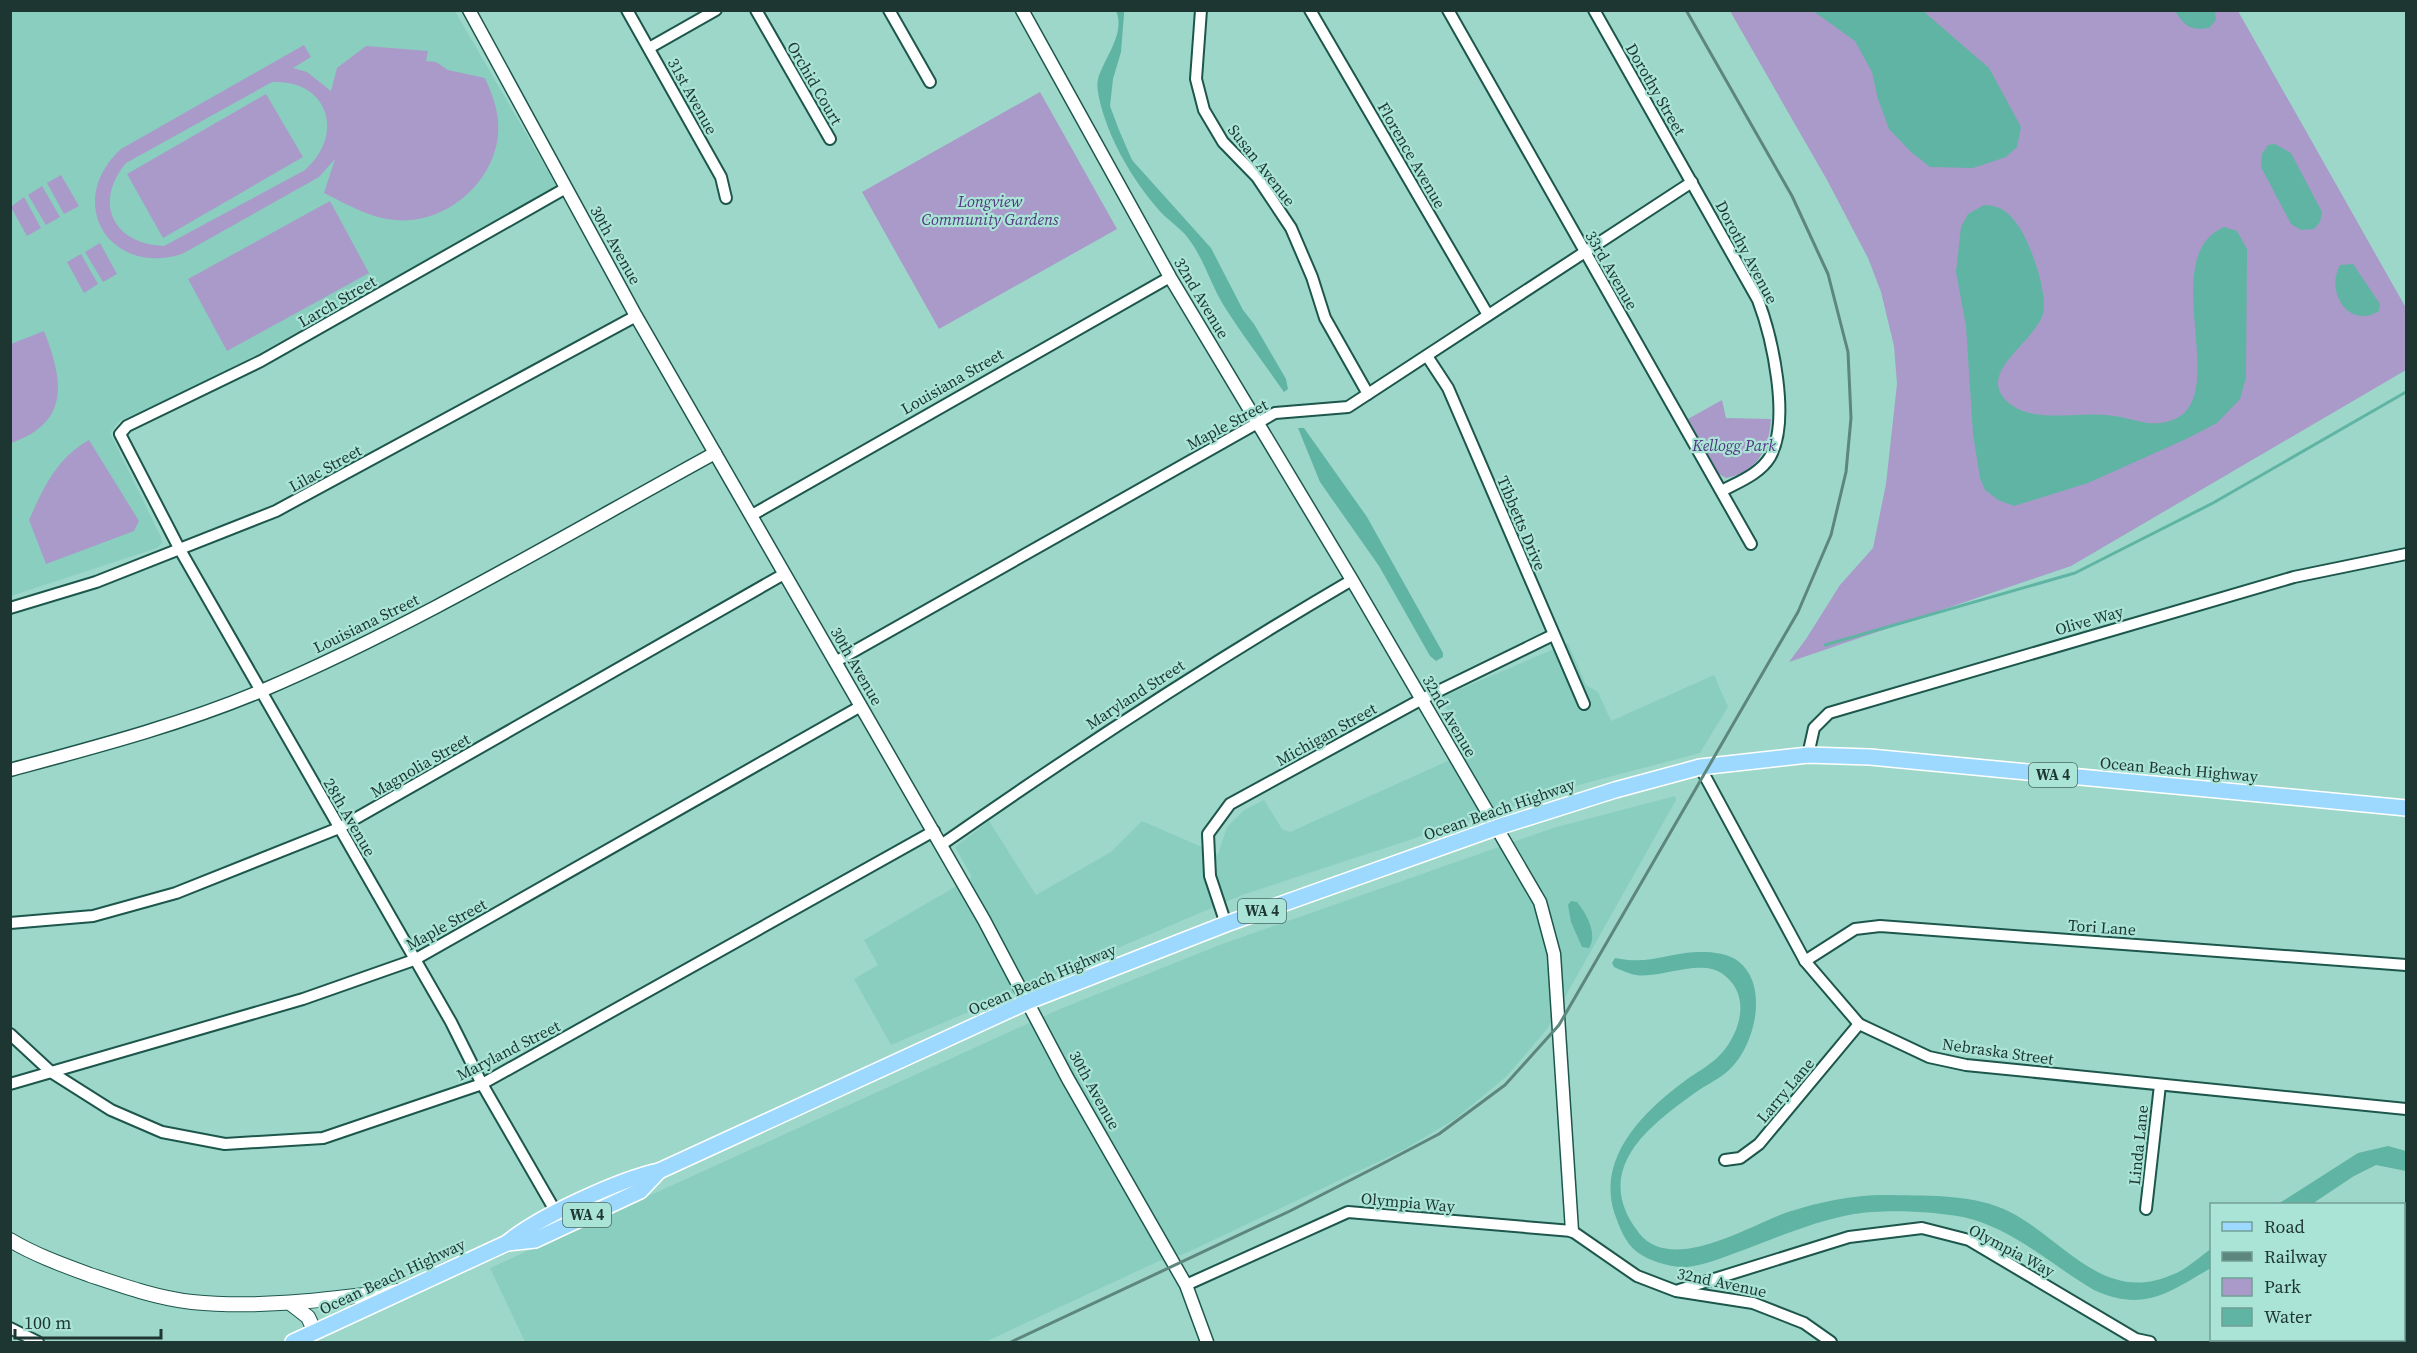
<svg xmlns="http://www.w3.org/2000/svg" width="2417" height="1353" viewBox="0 0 2417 1353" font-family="'Source Serif 4',serif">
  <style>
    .built { fill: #8acebf }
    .green { fill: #a99aca; fill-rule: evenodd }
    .water { fill: #60b4a3 }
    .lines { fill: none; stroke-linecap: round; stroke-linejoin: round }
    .stream { stroke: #60b4a3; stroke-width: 3 }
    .minor-casing { stroke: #1d574c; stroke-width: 14 }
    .tertiary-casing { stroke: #1d574c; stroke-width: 15 }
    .secondary-casing { stroke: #1d574c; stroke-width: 16 }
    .primary-casing { stroke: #fff; stroke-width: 18 }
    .minor { stroke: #fff; stroke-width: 10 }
    .tertiary { stroke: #fff; stroke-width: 12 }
    .secondary { stroke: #fff; stroke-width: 14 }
    .primary { stroke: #9dd9fe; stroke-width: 15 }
    .rail { stroke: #5d867d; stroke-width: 3 }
    .labels { text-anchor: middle; stroke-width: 4.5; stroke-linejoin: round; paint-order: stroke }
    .shield { fill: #aae4d7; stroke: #486a63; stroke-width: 1.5 }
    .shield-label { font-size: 15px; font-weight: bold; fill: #1e3631 }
    .street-label { font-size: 16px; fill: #1e3631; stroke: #aae4d7 }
    .park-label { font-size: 16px; font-style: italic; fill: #54387f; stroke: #aae4d7 }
  </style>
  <rect width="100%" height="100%" fill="#9dd7ca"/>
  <g class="built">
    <path d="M10 11H455L557 187 220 375 119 421 110 433 161 537 162 543 157 548 11 596Z"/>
    <path d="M1568 643 1586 685 1598 692 1611 721 1714 675 1728 707 1700 753 1571 787 1242 895 891 1045 854 979 878 965 864 940 972 877 955 847 989 821 1036 895 1111 852 1142 821 1218 854 1227 827 1244 810 1264 800 1282 829 1290 832 1470 751 1443 703 1444 696Z"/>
    <path d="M1675 796 1676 800 1547 1029 1507 1076 1455 1119 1405 1149 1184 1254 1159 1261 985 1342H525L490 1268 1060 1009 1222 944 1553 828Z"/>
  </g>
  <g class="green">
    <path d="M1730 11H2238L2406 308V370L2071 566 1789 662 1806 639 1840 585 1873 548 1886 484 1897 384 1894 346 1881 292 1868 258 1827 180Z"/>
    <path d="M304 45 311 57 293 68 307 72 331 91 337 68 366 46 428 51 426 61 436 62 448 70 485 78C493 96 500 114 498 135 493 187 439 229 387 219 365 215 344 203 324 193L335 159 319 177 182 254C108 277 64 201 121 149ZM272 82C329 79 345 135 305 170L164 246C113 244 93 203 126 163Z"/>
    <path d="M1040 92 1117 229 939 329 862 192Z"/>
    <path d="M266 94 303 157 163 238 127 174Z"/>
    <path d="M61 175 79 206 64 214 47 183Z"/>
    <path d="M42 186 60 217 46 225 28 195Z"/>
    <path d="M24 197 41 228 27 236 11 207Z"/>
    <path d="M330 201 369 273 227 351 188 279Z"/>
    <path d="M100 243 117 274 103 282 85 252Z"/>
    <path d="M81 254 98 284 84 293 67 262Z"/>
    <path d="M44 331C63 380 71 422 11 443V344Z"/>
    <path d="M1722 400 1726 418 1771 419C1769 448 1758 472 1726 478L1719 474 1688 419Z"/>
    <path d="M89 440 139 521 134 531 46 564 29 520C44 487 56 459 89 440Z"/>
  </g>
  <g class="water">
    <path d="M1116 11H1124V14L1121 52 1113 79 1110 106 1119 130 1132 160 1211 248 1243 310 1254 324 1286 379 1288 389 1284 392C1264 363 1242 335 1224 306 1210 283 1204 259 1188 238 1180 227 1167 220 1158 209 1133 180 1111 143 1101 106 1099 98 1096 87 1098 79 1104 58 1126 33 1116 11Z"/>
    <path d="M1813 11H1923L1989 68 2021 127 2017 147 2006 157 1973 168 1930 167 1911 152 1889 129 1878 99 1872 72 1855 41Z"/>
    <path d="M2175 11H2215L2216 20 2209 28C2190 31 2185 26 2175 11Z"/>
    <path d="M2275 144 2291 153 2322 212 2320 222 2314 229 2301 230 2291 224 2261 167 2262 154 2268 145Z"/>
    <path d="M1984 205C2002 206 2009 212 2019 227 2031 244 2048 294 2043 314 2034 342 1982 369 2003 397 2019 418 2052 416 2075 415 2090 414 2106 414 2121 417 2135 420 2151 426 2166 422 2239 406 2152 259 2224 227L2237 231 2247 249 2246 377 2240 399 2217 423 2186 439 2088 483 2014 506 1998 500 1985 490 1980 478 1973 434 1966 326 1956 272 1961 227 1968 214Z"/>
    <path d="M2353 264 2380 304 2379 311C2349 330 2325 292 2340 265Z"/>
    <path d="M1298 428H1304L1367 517 1443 653V657L1436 661 1430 656 1379 566 1320 482Z"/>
    <path d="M1571 901 1577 902C1586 913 1598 934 1589 948L1582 947 1571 922 1568 905Z"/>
    <path d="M1696 952C1709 952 1723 952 1735 959 1770 981 1756 1042 1732 1067 1724 1076 1710 1083 1699 1090 1651 1124 1589 1169 1639 1233 1672 1275 1750 1225 1788 1212 1822 1201 1856 1194 1892 1195 1931 1196 1975 1194 2010 1212 2065 1240 2104 1306 2174 1274 2187 1269 2199 1257 2211 1249V1268C2169 1292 2144 1313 2094 1290 2051 1265 2013 1228 1963 1217 1933 1211 1884 1209 1854 1214 1815 1221 1778 1237 1741 1251 1724 1257 1705 1265 1687 1267 1672 1268 1649 1261 1637 1252 1625 1243 1619 1226 1614 1212 1597 1156 1645 1110 1686 1080 1696 1073 1708 1066 1717 1058 1739 1037 1753 997 1724 975 1701 957 1662 979 1636 975 1629 974 1621 970 1614 967L1612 963 1615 958C1649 965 1664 954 1696 952Z"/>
    <path d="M2388 1146 2406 1151V1171L2376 1165 2354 1176 2312 1204H2278L2358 1153Z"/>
  </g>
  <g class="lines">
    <path class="stream" d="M1825 645 2075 573 2213 503 2406 392"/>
    <defs>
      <g id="minor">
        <path d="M627 10 721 177 726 198"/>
        <path d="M756 10 830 139"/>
        <path d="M889 10 930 82"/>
        <path d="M1201 10 1196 79 1204 110 1223 142 1257 177 1291 228 1312 277 1325 318 1368 394"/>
        <path d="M1310 10 1488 315"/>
        <path d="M1448 10 1751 544"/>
        <path d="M1594 10 1758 300C1772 337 1791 420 1770 457 1760 474 1738 482 1722 491"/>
        <path d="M649 48 716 10"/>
        <path d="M1427 356 1448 388 1584 704"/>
        <path d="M752 515 1170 277"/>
        <path d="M10 608 96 582 276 511 636 316"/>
        <path d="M835 662 1275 413 1348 407 1692 182"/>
        <path d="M1808 755 1814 728 1829 713 2294 577 2406 554"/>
        <path d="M1700 767 1805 961 1859 1024 1929 1057 1966 1065 2406 1109"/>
        <path d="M941 845C1077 750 1210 663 1352 580"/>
        <path d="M10 923 93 916 176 893 339 828 784 574"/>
        <path d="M1226 924 1210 876 1208 834 1230 804 1422 699 1553 635"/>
        <path d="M1805 961 1855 929 1880 926 2406 965"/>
        <path d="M10 1034 51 1072 111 1110 162 1132 225 1144 323 1138 482 1084 934 831"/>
        <path d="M10 1084 303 999 414 960 861 706"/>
        <path d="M1725 1160 1740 1158 1759 1144 1859 1024"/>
        <path d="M2146 1209 2160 1085"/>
        <path d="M557 1214 482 1084 451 1022 179 548 120 434 127 426 261 361 566 188"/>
        <path d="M1186 1285 1348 1212 1572 1231 1637 1276 1676 1291 1753 1303 1804 1323 1831 1342"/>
        <path d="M1679 1290 1849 1237 1922 1228 1969 1240 2136 1339 2150 1342"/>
        <path d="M10 1328 38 1342"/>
      </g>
      <g id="tertiary">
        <path d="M469 10 636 316 984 920 1068 1079 1186 1285 1207 1342"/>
        <path d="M1022 10 1170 277 1352 580 1540 902 1554 954 1572 1231"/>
        <path d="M10 770C95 747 180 725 261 691 418 624 565 535 715 453"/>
      </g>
      <g id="secondary">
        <path d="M10 1240C35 1255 63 1265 90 1275 123 1286 157 1298 192 1302 261 1309 330 1299 398 1291"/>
        <path d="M290 1303 308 1317 315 1332"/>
      </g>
      <g id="primary">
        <path d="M507 1243 535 1240 640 1191 659 1171"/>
        <path d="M293 1342 507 1243C538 1217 620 1179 659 1171L1029 1001 1226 924 1498 827 1615 790 1700 767 1808 755 1870 757 2406 808"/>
      </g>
    </defs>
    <use href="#minor" class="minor-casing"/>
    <use href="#tertiary" class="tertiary-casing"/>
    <use href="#secondary" class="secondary-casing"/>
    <use href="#primary" class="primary-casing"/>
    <use href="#minor" class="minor"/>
    <use href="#tertiary" class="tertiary"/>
    <use href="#secondary" class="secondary"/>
    <use href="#primary" class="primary"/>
    <path class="rail" d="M1011 1342 1290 1211 1380 1165 1439 1134 1505 1085 1559 1025 1798 612 1831 535 1846 472 1851 418 1848 352 1828 274 1792 196 1686 10"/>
  </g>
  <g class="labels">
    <g class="shield">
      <rect x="2029" y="763" width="48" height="24" rx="4.5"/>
      <rect x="1238" y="899" width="48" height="24" rx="4.5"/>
      <rect x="563" y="1203" width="48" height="24" rx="4.5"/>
    </g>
    <g class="shield-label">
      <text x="2053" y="780">WA 4</text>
      <text x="1262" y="916">WA 4</text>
      <text x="587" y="1220">WA 4</text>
    </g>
    <g class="street-label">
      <text transform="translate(815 83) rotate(60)" y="6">Orchid Court</text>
      <text transform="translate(1656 89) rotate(60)" y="6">Dorothy Street</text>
      <text transform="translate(693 96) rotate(61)" y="6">31st Avenue</text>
      <text transform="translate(1412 155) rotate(60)" y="6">Florence Avenue</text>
      <text transform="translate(1262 165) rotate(52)" y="6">Susan Avenue</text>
      <text transform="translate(616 245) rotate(61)" y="6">30th Avenue</text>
      <text transform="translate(1747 252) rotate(62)" y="6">Dorothy Avenue</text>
      <text transform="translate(1612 270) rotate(60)" y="6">33rd Avenue</text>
      <text transform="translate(1202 298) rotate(59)" y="6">32nd Avenue</text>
      <text transform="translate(337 301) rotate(-30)" y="6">Larch Street</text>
      <text transform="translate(952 381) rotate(-30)" y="6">Louisiana Street</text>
      <text transform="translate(1227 424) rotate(-28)" y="6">Maple Street</text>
      <text transform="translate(325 468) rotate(-29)" y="6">Lilac Street</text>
      <text transform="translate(1522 523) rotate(67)" y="6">Tibbetts Drive</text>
      <text transform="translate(2089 620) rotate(-16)" y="6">Olive Way</text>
      <text transform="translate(366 623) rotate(-26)" y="6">Louisiana Street</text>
      <text transform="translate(857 666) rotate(60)" y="6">30th Avenue</text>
      <text transform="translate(1135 694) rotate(-33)" y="6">Maryland Street</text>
      <text transform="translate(1450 716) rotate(60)" y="6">32nd Avenue</text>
      <text transform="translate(1326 734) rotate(-29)" y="6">Michigan Street</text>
      <text transform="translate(420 765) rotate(-30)" y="6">Magnolia Street</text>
      <text transform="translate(2179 769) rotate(5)" y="6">Ocean Beach Highway</text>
      <text transform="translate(1499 809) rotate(-19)" y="6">Ocean Beach Highway</text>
      <text transform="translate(350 817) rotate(60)" y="6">28th Avenue</text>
      <text transform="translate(446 924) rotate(-29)" y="6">Maple Street</text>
      <text transform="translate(2102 927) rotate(4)" y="6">Tori Lane</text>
      <text transform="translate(1042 979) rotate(-23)" y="6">Ocean Beach Highway</text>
      <text transform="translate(508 1050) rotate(-27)" y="6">Maryland Street</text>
      <text transform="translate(1998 1051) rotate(8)" y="6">Nebraska Street</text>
      <text transform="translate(1095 1090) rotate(61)" y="6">30th Avenue</text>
      <text transform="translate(1785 1090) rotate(-50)" y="6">Larry Lane</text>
      <text transform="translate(2138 1145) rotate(-84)" y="6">Linda Lane</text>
      <text transform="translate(1408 1202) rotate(5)" y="6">Olympia Way</text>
      <text transform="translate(2012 1250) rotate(28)" y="6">Olympia Way</text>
      <text transform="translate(392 1276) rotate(-25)" y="6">Ocean Beach Highway</text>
      <text transform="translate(1722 1282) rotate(12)" y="6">32nd Avenue</text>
    </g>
    <g class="park-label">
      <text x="990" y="207">Longview<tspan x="990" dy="18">Community Gardens</tspan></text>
      <text x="1734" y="451">Kellogg Park</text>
    </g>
  </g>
  <rect width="2417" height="1353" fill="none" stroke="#1e3631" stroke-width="24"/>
  <rect x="2210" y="1203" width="195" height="138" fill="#aae4d7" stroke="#729e95" stroke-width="1.5"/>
  <rect x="2222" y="1222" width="30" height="9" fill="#9dd9fe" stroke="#729e95" stroke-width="1.5"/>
  <text x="2264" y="1233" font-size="18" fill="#1e3631">Road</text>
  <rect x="2222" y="1252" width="30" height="9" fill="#5d867d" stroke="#729e95" stroke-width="1.5"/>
  <text x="2264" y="1263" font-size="18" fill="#1e3631">Railway</text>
  <rect x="2222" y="1278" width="30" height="18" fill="#a99aca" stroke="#729e95" stroke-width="1.5"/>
  <text x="2264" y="1293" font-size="18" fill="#1e3631">Park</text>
  <rect x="2222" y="1308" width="30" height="18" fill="#60b4a3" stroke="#729e95" stroke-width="1.5"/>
  <text x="2264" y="1323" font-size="18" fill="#1e3631">Water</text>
  <path d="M15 1329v9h146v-9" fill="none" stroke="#1e3631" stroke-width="3"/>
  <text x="24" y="1329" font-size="18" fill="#1e3631" stroke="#aae4d7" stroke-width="4.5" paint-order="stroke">100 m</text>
</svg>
